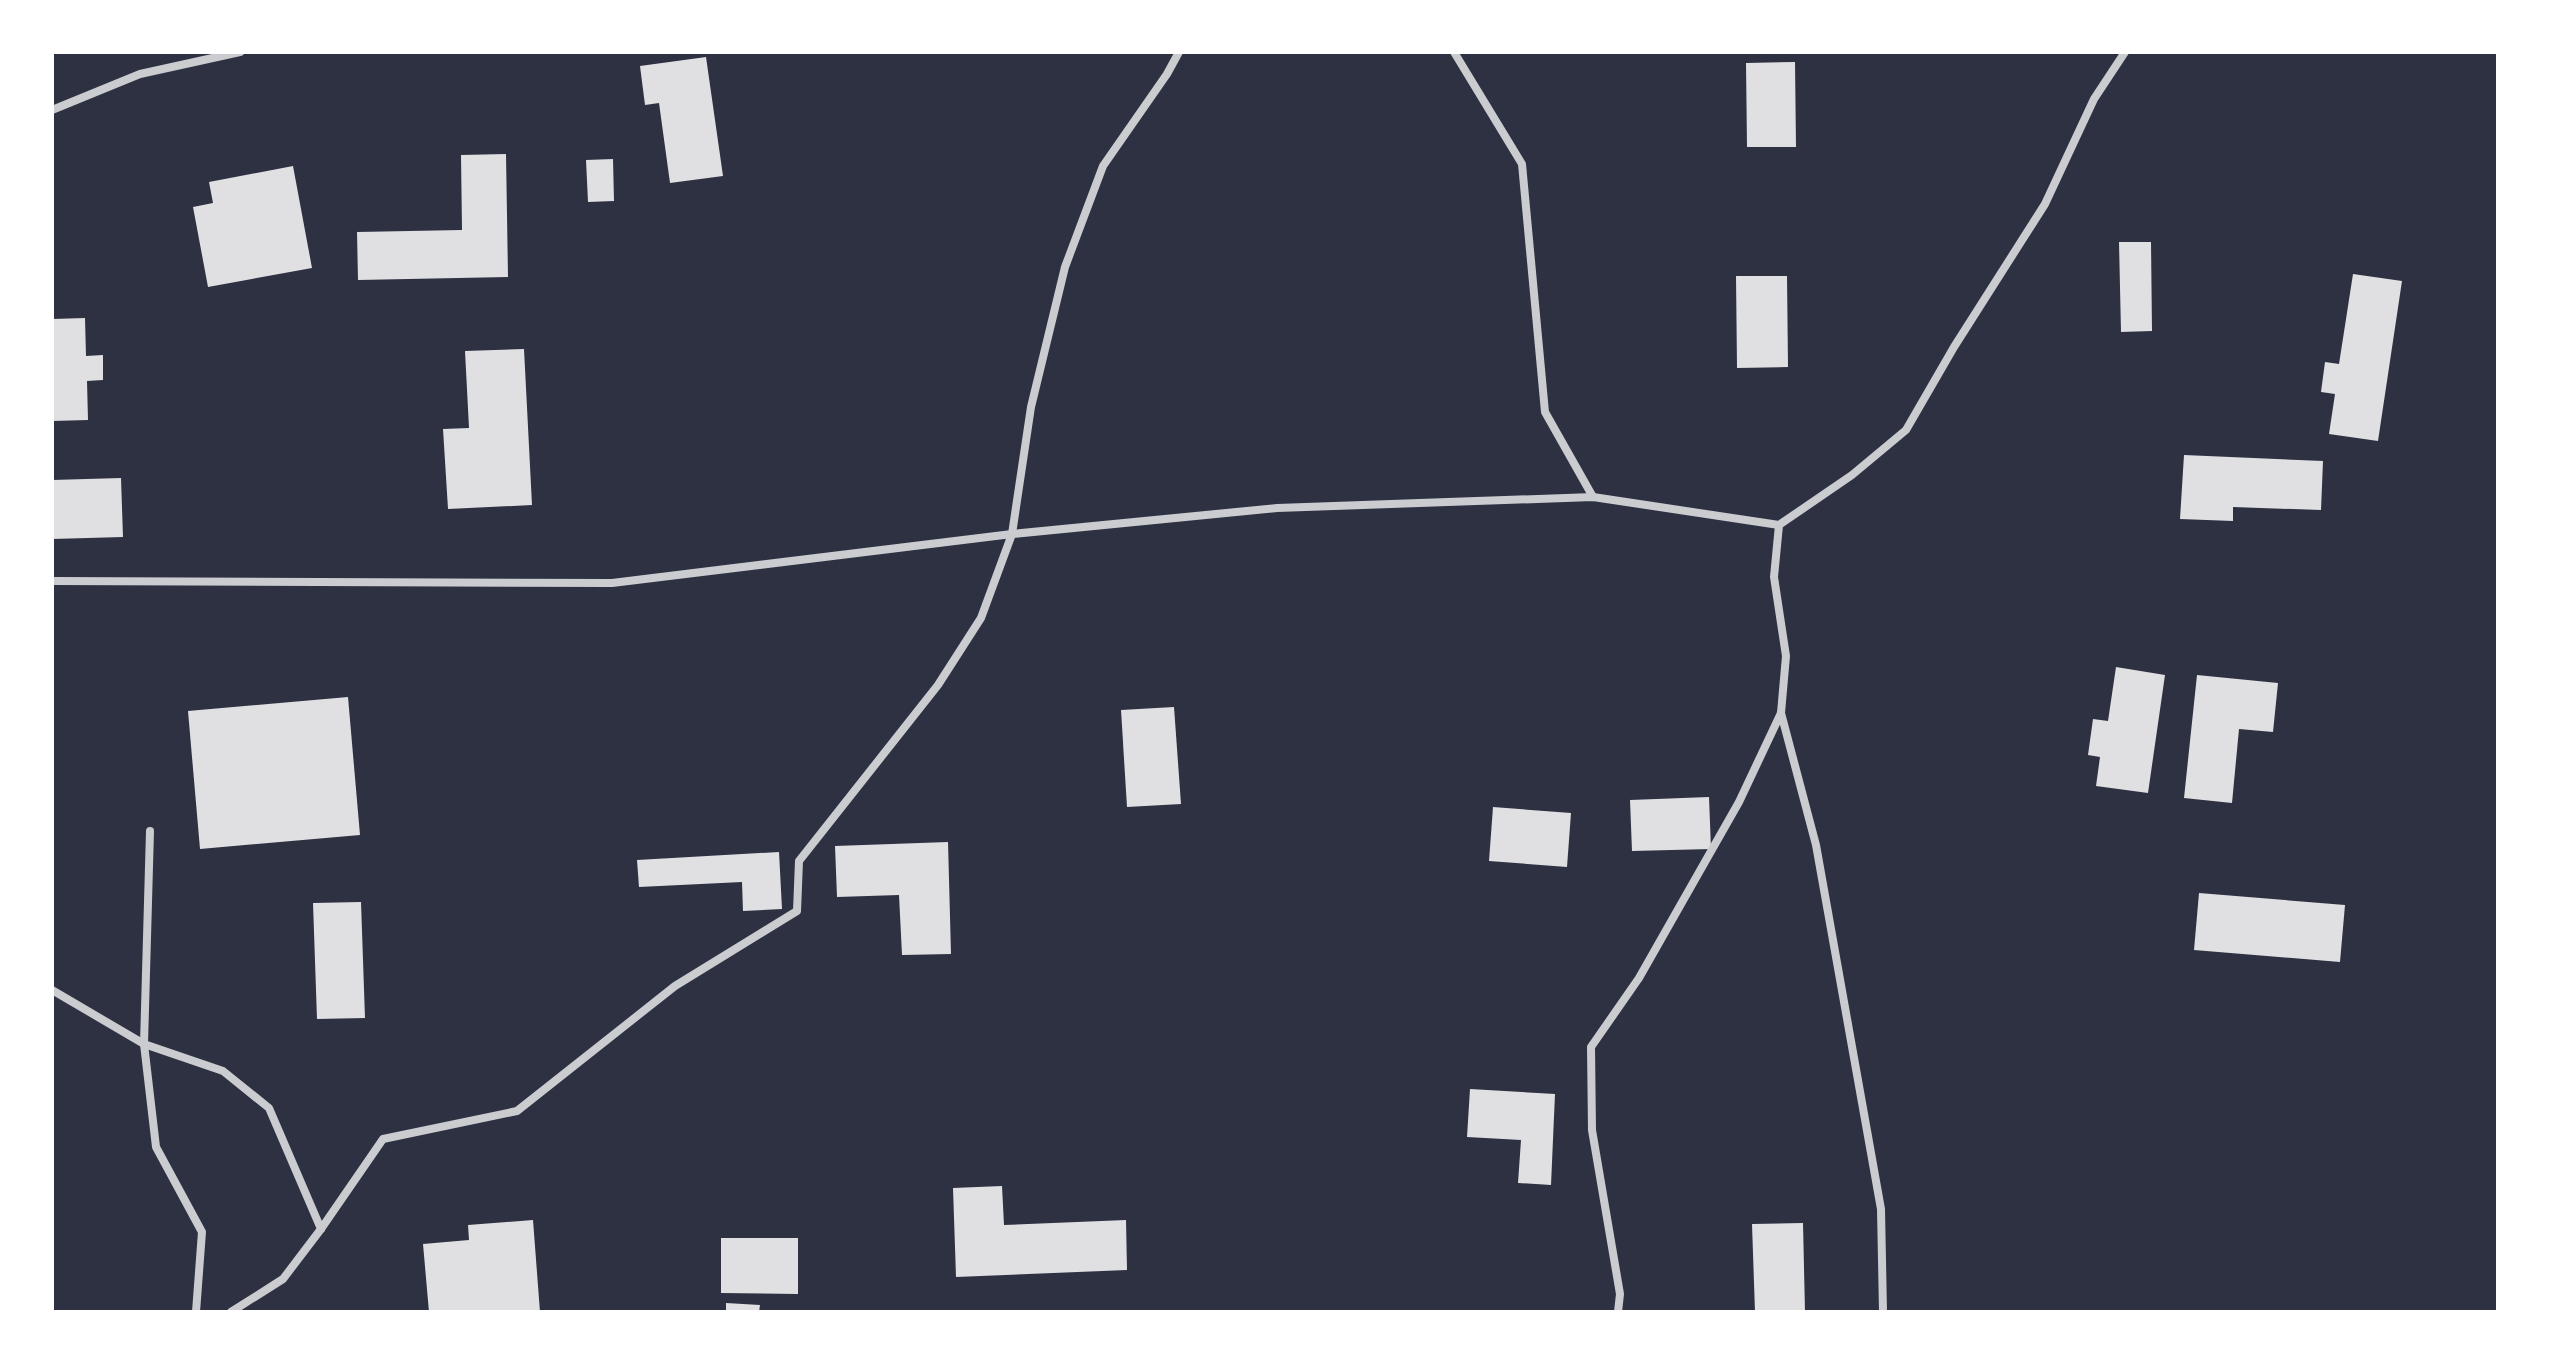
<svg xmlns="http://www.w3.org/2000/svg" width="2550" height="1364" font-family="Karla,sans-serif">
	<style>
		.building { fill: #e0e0e3 }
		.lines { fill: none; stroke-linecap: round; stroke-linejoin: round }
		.minor { stroke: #caccd0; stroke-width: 8 }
	</style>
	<rect width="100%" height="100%" fill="#2d3142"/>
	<g class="building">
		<path d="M 706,57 L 723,176 L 670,183 L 659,103 L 645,105 L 640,66 Z"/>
		<path d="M 1795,62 L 1796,147 L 1747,147 L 1746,63 Z"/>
		<path d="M 506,154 L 508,277 L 358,280 L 357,232 L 462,230 L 461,155 Z"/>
		<path d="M 613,159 L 614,201 L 588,202 L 586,160 Z"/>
		<path d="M 293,166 L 312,268 L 208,287 L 193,207 L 213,203 L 209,182 Z"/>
		<path d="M 2119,242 L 2151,242 L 2152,331 L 2121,332 Z"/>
		<path d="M 2353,274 L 2402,281 L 2378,441 L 2329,434 L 2335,394 L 2321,392 L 2325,362 L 2339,364 Z"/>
		<path d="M 1736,276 L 1787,276 L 1788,367 L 1737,368 Z"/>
		<path d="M 85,318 L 86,356 L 103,355 L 103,380 L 87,381 L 88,420 L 52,421 L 52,319 Z"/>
		<path d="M 524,349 L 532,505 L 448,509 L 443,429 L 469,428 L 465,351 Z"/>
		<path d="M 2184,455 L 2323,461 L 2321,510 L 2233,507 L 2233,521 L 2180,519 Z"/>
		<path d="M 121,478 L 123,537 L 52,539 L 52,480 Z"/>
		<path d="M 2116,667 L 2165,675 L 2148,793 L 2096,786 L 2100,757 L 2088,755 L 2093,719 L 2108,721 Z"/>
		<path d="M 2197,675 L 2278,683 L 2273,732 L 2239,729 L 2232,803 L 2184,798 Z"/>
		<path d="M 348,697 L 360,835 L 200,849 L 188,711 Z"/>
		<path d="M 1174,707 L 1181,804 L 1127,807 L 1121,710 Z"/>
		<path d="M 1709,797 L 1711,849 L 1632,851 L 1630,800 Z"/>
		<path d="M 1493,807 L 1571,813 L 1567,867 L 1489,861 Z"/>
		<path d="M 948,842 L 951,954 L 902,955 L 899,895 L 837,897 L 835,846 Z"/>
		<path d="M 779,852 L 782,909 L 743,911 L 742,882 L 639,887 L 637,860 Z"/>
		<path d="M 2199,893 L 2345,905 L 2340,962 L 2194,950 Z"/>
		<path d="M 361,902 L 365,1018 L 317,1019 L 313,903 Z"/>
		<path d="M 1470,1089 L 1555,1094 L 1551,1185 L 1518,1183 L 1521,1140 L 1467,1137 Z"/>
		<path d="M 1002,1186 L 1004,1225 L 1126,1220 L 1127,1270 L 956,1277 L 953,1188 Z"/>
		<path d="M 533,1220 L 540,1312 L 429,1312 L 423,1244 L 469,1240 L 468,1225 Z"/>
		<path d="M 1803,1223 L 1805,1312 L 1755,1312 L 1752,1224 Z"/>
		<path d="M 721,1238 L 798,1238 L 798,1294 L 721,1293 Z"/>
		<path d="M 726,1303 L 760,1305 L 759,1312 L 726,1312 Z"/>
	</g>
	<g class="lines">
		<g class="minor">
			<path d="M 1454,52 L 1522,164 L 1545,412 L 1593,497"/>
			<path d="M 52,110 L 140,74 L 240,52"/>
			<path d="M 52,581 L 612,583 L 1012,534 L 1277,508 L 1593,497 L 1779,525"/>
			<path d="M 1781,713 L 1816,845 L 1881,1209 L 1883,1312"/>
			<path d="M 150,831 L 144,1044 L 156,1147 L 202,1232 L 196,1312"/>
			<path d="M 52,990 L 144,1044 L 223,1071 L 269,1108 L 321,1229"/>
			<path d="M 231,1312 L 283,1279 L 321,1229 L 383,1139 L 517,1111 L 675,986 L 797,911 L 799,861 L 938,685 L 981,618 L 1012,534 L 1031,407 L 1065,267 L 1103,166 L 1167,74 L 1179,52"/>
			<path d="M 1618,1312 L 1620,1294 L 1592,1130 L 1591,1047 L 1639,978 L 1739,802 L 1781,713 L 1786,656 L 1774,577 L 1779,525 L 1852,475 L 1906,430 L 1954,347 L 2045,204 L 2094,99 L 2125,52"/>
		</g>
	</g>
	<rect width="2550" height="1364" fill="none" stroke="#ffffff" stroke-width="108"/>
</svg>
